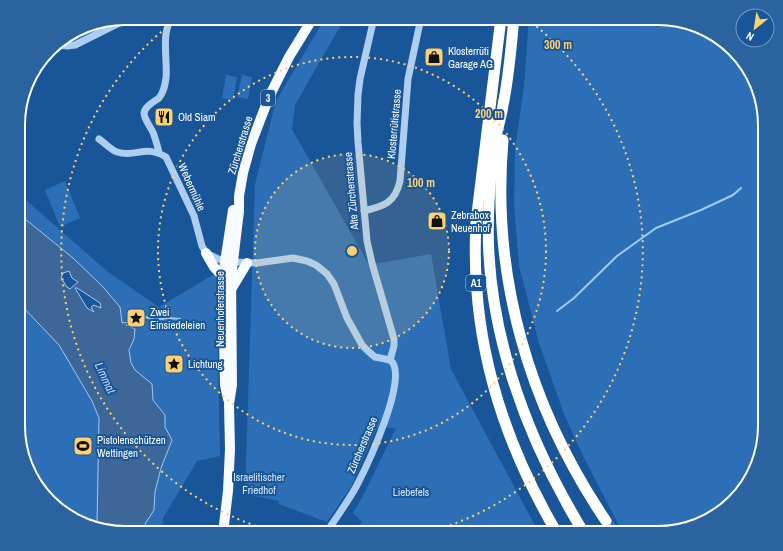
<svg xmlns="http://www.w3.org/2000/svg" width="783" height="551" font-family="'Archivo Narrow',sans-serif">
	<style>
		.green { fill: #2d6fb6 }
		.water { fill: #3d6798; stroke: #a1caf3; fill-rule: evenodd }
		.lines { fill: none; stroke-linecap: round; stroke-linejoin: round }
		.stream { stroke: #a1caf3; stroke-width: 2 }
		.highway-tunnel { stroke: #3c6ea8; stroke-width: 11; stroke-dasharray: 11 5.5; stroke-linecap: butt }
		.minor { stroke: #aecef1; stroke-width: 7 }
		.major { stroke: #f8fbff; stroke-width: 10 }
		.highway { stroke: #fff; stroke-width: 11 }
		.ring { fill: none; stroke: #ffd06e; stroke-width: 2; stroke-dasharray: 2 4 }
		.labels { text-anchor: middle; stroke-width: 4; stroke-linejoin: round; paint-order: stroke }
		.shield { fill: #195599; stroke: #bacce0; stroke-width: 1 }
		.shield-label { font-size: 10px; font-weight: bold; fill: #fff }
		.poi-label { font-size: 11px; fill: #fff; stroke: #195599; text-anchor: start }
		.street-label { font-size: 11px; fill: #fff; stroke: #195599 }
		.park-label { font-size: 11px; fill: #d5e8fc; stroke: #195599 }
		.water-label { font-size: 12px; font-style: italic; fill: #bad8f7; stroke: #195599 }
		.rim { fill: none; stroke: #fff; stroke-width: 2 }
		.centre { fill: #ffd06e; stroke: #195599; stroke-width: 2 }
		.ring-label { font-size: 12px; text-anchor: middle; font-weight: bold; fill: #ffd06e; stroke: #195599; stroke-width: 4; stroke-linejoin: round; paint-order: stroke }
	</style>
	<rect width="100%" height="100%" fill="#195599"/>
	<g class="green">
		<path d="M 125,18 L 145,18 L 68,43 L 59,42 L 82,29 L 84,29 L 91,24 Z"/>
		<path d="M 325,18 L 357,18 L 342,23 L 295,105 L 292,129 L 369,265 L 431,254 L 451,369 L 539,533 L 354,533 L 362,522 L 353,513 L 363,496 L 396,428 L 377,428 L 352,485 L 327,522 L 279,504 L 279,501 L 245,494 L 255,184 L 276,101 Z"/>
		<path d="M 529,18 L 665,18 L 723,40 L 754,78 L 765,118 L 765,433 L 743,491 L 705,522 L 658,533 L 623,533 L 583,456 L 564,414 L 539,343 L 519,266 L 514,206 L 515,149 L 524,86 Z"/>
		<path d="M 226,75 L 237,77 L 233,100 L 222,98 Z"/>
		<path d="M 242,75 L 252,77 L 248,99 L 237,97 Z"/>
		<path d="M 65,181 L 80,218 L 60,227 L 45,190 Z"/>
		<path d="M 19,194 L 108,272 L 159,307 L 216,273 L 220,456 L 197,461 L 163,518 L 162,533 L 147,533 L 145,524 L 154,510 L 155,492 L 161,468 L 172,440 L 165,427 L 165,415 L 153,400 L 152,384 C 134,370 123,363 134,339 L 122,323 L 103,287 L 73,258 L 19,214 Z"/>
		<path d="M 19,303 L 59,345 L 92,401 L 99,418 L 97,525 L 60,511 L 41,489 L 19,431 Z"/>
	</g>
	<path class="water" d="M 19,214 L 73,258 L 103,287 L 120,307 L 122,323 L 129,322 L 129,326 L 135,329 L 134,339 L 129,350 L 131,363 L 135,370 L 152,384 L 153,400 L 165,415 L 165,427 L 172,440 L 161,468 L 155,492 L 154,510 L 145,524 L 147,533 L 118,533 L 97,525 L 99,418 L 92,401 L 59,345 L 19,303 ZM 69,271 L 72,278 L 78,282 L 70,289 L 67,287 L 61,278 L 63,273 ZM 75,288 L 77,288 L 100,303 L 101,308 L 94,305 L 91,307 L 94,312 L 87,308 Z"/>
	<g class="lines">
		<g class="stream">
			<path d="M 557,311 L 574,298 L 617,256 L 656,228 L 701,210 L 733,195 L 741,188"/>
			<path d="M 190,324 L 200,327"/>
			<path d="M 127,325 L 135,318 L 141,316 L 146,317 L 155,320 L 168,318 L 180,319"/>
		</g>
		<path class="highway-tunnel" d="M 606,521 L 615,533"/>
		<g class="minor">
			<path d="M 374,18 L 360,79 L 358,95 L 357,123 L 358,142 L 367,241 L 372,263 L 394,339 L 394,346 L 390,360"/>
			<path d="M 56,44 L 67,46 L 75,45 L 129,18"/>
			<path d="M 99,139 C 105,143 111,150 117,152 C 137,158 144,144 166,157 L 194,216 L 202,246 L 206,253 L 218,259 L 236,262 L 257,263 L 293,258 L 307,261 L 316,265 L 327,274 L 334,284 L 347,318 L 362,345 L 369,352 L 375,357 L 390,360"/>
			<path d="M 159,153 C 158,147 156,141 154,135 C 152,128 144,120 144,113 C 145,106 154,102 159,98 C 164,92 165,85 166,78 C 168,61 160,30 173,18"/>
			<path d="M 364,211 C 384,206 395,203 400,181 L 408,79 L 421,18"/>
			<path d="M 326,533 C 336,518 347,503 356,487 C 366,468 411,374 390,360"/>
		</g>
		<g class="major">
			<path d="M 206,253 L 214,267 L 223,277"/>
			<path d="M 232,288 L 247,263"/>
			<path d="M 228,399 L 225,385 L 223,290 L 224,269 L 233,210"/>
			<path d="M 223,533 L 228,491 L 230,449 L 229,404 L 232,385 L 231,278 L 239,211 L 239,196 L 243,173 L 251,144 L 269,97 L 289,57 L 313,18"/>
		</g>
		<g class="highway">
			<path d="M 501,18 L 476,222 C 470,335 500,436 557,533"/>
			<path d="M 514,18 C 511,47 509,77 503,105 C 502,114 499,123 497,132 C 492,155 490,180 489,204 C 482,320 524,435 584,533"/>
			<path d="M 503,140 C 491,277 529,407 606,521"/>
		</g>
	</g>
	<circle cx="352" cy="251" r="97" fill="#ffd06e" fill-opacity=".12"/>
	<g class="ring">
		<circle cx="352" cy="251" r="97"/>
		<circle cx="352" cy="251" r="194"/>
		<path d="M279 533A291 291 0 0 1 177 19M527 19A291 291 0 0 1 425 533"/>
	</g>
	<defs>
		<g id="shop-square" transform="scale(1)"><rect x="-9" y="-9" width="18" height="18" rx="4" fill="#ffd06e" stroke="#195599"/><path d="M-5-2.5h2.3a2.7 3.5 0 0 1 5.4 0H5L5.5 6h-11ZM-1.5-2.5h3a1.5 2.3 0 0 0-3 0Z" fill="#111"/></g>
		<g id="restaurant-square" transform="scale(1)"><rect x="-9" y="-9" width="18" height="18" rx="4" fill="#ffd06e" stroke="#195599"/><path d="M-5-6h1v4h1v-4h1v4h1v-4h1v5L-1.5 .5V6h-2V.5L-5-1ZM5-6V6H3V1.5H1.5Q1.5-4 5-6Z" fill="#111"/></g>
		<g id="sight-square" transform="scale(1)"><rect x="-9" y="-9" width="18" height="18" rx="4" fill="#ffd06e" stroke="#195599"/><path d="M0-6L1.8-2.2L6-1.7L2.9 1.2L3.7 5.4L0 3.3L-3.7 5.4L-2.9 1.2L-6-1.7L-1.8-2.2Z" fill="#111"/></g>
		<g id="stadium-square" transform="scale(1)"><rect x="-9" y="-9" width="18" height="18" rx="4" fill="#ffd06e" stroke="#195599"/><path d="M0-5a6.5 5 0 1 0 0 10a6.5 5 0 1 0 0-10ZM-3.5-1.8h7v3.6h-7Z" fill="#111"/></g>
	</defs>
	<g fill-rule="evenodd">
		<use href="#shop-square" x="434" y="57"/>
		<use href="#restaurant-square" x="164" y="117"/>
		<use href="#shop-square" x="437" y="221"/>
		<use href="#sight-square" x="136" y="318"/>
		<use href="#sight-square" x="174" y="364"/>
		<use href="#stadium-square" x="83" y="446"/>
	</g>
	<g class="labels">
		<g class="shield">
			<rect x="261" y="90" width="14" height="16" rx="3"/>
			<rect x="466" y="275" width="20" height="16" rx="3"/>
		</g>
		<g class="shield-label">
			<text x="268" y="102">3</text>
			<text x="476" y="287">A1</text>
		</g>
		<g class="poi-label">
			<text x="448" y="55">Klosterrüti<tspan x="448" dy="13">Garage AG</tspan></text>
			<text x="178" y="121">Old Siam</text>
			<text x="451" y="219">Zebrabox<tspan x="451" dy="13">Neuenhof</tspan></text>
			<text x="150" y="316">Zwei<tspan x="150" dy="13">Einsiedeleien</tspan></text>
			<text x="188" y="368">Lichtung</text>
			<text x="97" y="444">Pistolenschützen<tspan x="97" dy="13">Wettingen</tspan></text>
		</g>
		<g class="street-label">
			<text transform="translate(394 124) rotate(-85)" y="4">Klosterrütistrasse</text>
			<text transform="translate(240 145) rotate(-73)" y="4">Zürcherstrasse</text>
			<text transform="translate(192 187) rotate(66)" y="4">Webermühle</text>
			<text transform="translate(351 191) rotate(-95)" y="4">Alte Zürcherstrasse</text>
			<text transform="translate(220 309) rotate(-90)" y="4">Neuenhoferstrasse</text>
			<text transform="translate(362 445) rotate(-67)" y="4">Zürcherstrasse</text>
		</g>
		<g class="park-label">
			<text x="259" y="481">Israelitischer<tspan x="259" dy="13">Friedhof</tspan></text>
			<text x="411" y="496">Liebefels</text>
		</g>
		<g class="water-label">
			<text transform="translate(105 378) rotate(65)" y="4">Limmat</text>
		</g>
	</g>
	<path d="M0 0H783V551H0ZM125 25H658A100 100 0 0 1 758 125V426A100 100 0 0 1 658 526H125A100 100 0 0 1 25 426V125A100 100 0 0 1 125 25Z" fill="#2b63a1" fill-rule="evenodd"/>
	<path class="rim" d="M125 25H658A100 100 0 0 1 758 125V426A100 100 0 0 1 658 526H125A100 100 0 0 1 25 426V125A100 100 0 0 1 125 25Z"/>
	<circle cx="352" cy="251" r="6" class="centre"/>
	<g class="ring-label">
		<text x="558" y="49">300 m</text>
		<text x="489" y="118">200 m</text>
		<text x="421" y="187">100 m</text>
	</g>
	<g transform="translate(755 28) rotate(210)"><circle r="19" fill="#195599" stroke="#7599c2"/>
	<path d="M0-3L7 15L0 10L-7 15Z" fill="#ffd06e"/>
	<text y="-6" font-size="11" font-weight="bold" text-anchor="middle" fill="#ffffff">N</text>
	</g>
</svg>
